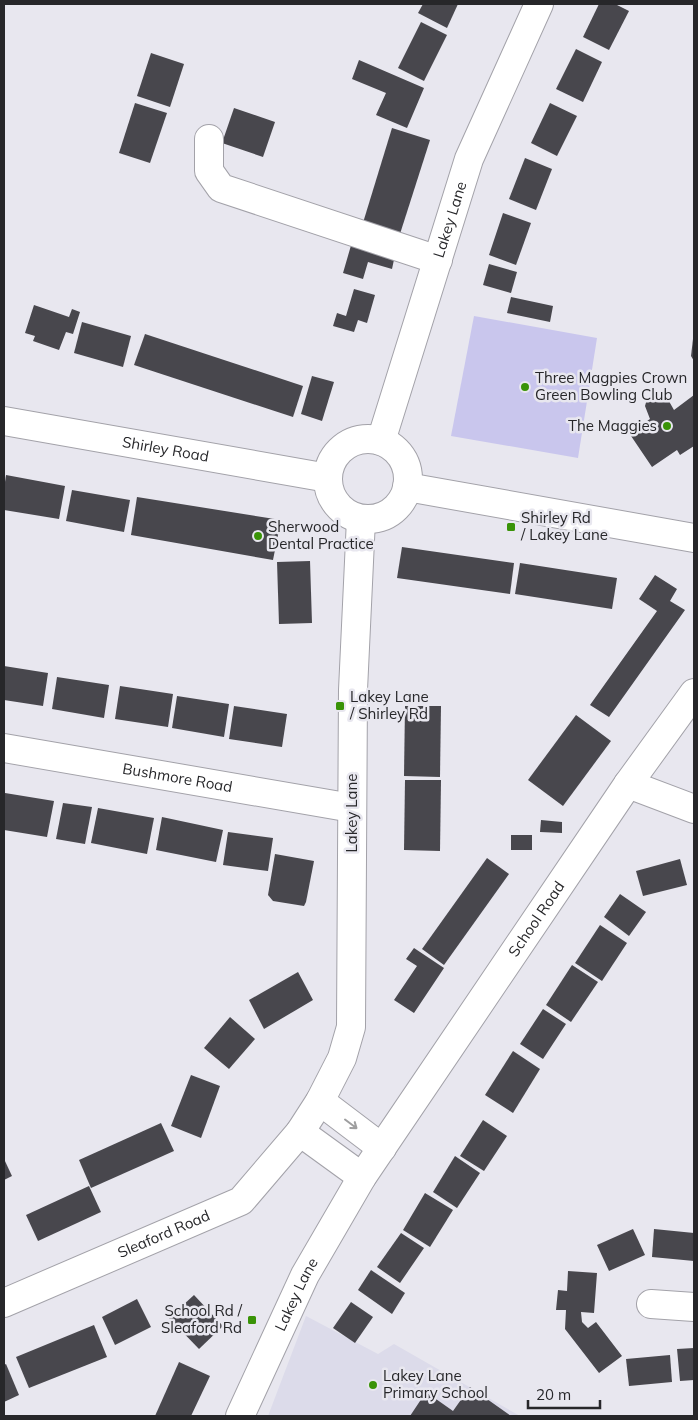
<svg xmlns="http://www.w3.org/2000/svg" width="698" height="1420" font-family="Mulish,sans-serif">
	<style>
		.built { fill: #dcdbea }
		.green { fill: #c9c6ed }
		.building { fill: #48474d }
		.lines { fill: none; stroke-linecap: round; stroke-linejoin: round }
		.minor-casing { stroke: #a3a2a9; stroke-width: 30 }
		.tertiary-casing { stroke: #a3a2a9; stroke-width: 30 }
		.minor { stroke: #fff; stroke-width: 28 }
		.tertiary { stroke: #fff; stroke-width: 28 }
		.oneway { stroke: #9e9e9f }
		.poi-dot { fill: #399307; stroke: #e8e7ef; stroke-width: 2 }
		.labels { text-anchor: middle; stroke-width: 5; stroke-linejoin: round; paint-order: stroke }
		.street-label { font-size: 15px; fill: #27272a; stroke: #e8e7ef }
		.poi-label { font-size: 15px; fill: #27272a; stroke: #e8e7ef; text-anchor: start }
	</style>
	<rect width="100%" height="100%" fill="#e8e7ef"/>
	<path class="built" d="M 306,1316 L 378,1354 L 394,1344 L 520,1416 L 268,1416 Z"/>
	<path class="green" d="M 474,316 L 597,338 L 578,458 L 451,436 Z"/>
	<g class="building">
		<path d="M 423,4 L 458,4 L 447,28 L 418,13 Z"/>
		<path d="M 599,4 L 615,4 L 629,11 L 609,50 L 583,37 Z"/>
		<path d="M 421,22 L 447,35 L 424,81 L 398,68 Z"/>
		<path d="M 576,49 L 602,62 L 583,102 L 556,89 Z"/>
		<path d="M 151,53 L 184,64 L 170,107 L 137,96 Z"/>
		<path d="M 359,60 L 424,88 L 407,128 L 376,115 L 386,93 L 352,79 Z"/>
		<path d="M 135,103 L 167,113 L 150,163 L 119,153 Z"/>
		<path d="M 550,103 L 577,116 L 557,156 L 531,143 Z"/>
		<path d="M 234,108 L 275,122 L 263,157 L 222,143 Z"/>
		<path d="M 392,128 L 430,140 L 399,237 L 362,226 Z"/>
		<path d="M 525,158 L 552,169 L 536,210 L 509,199 Z"/>
		<path d="M 503,213 L 531,223 L 516,265 L 489,255 Z"/>
		<path d="M 352,242 L 395,255 L 392,269 L 368,262 L 363,279 L 343,273 Z"/>
		<path d="M 489,264 L 517,272 L 511,293 L 483,285 Z"/>
		<path d="M 354,289 L 375,295 L 367,323 L 358,320 L 354,332 L 333,326 L 337,313 L 346,316 Z"/>
		<path d="M 511,297 L 553,306 L 550,322 L 507,313 Z"/>
		<path d="M 34,305 L 69,317 L 72,309 L 80,312 L 73,334 L 66,332 L 59,350 L 33,341 L 35,336 L 25,333 Z"/>
		<path d="M 82,322 L 131,336 L 123,367 L 74,353 Z"/>
		<path d="M 145,334 L 303,386 L 293,417 L 134,365 Z"/>
		<path d="M 693,339 L 694,339 L 694,361 L 691,356 Z"/>
		<path d="M 312,376 L 334,382 L 322,421 L 301,414 Z"/>
		<path d="M 654,393 L 666,396 L 674,410 L 694,395 L 694,446 L 680,455 L 677,450 L 652,467 L 629,433 L 650,419 L 645,406 L 647,399 Z"/>
		<path d="M 6,475 L 65,486 L 59,519 L 4,510 L 4,489 Z"/>
		<path d="M 72,490 L 130,500 L 124,532 L 66,521 Z"/>
		<path d="M 137,497 L 281,520 L 273,560 L 131,535 Z"/>
		<path d="M 402,547 L 514,563 L 510,594 L 397,578 Z"/>
		<path d="M 310,561 L 312,623 L 279,624 L 277,562 Z"/>
		<path d="M 520,563 L 617,578 L 612,609 L 515,594 Z"/>
		<path d="M 655,575 L 677,589 L 670,601 L 685,610 L 609,717 L 590,705 L 657,611 L 639,599 Z"/>
		<path d="M 4,666 L 48,673 L 43,706 L 4,700 Z"/>
		<path d="M 57,677 L 109,685 L 104,718 L 52,709 Z"/>
		<path d="M 120,686 L 173,694 L 168,727 L 115,719 Z"/>
		<path d="M 177,696 L 229,704 L 224,737 L 172,728 Z"/>
		<path d="M 234,706 L 287,714 L 282,747 L 229,739 Z"/>
		<path d="M 405,706 L 441,706 L 440,777 L 404,776 Z"/>
		<path d="M 576,715 L 611,741 L 563,806 L 528,780 Z"/>
		<path d="M 405,780 L 441,780 L 440,851 L 404,850 Z"/>
		<path d="M 5,793 L 54,801 L 47,837 L 4,830 Z"/>
		<path d="M 63,803 L 92,807 L 85,844 L 56,839 Z"/>
		<path d="M 98,808 L 154,818 L 147,854 L 91,843 Z"/>
		<path d="M 162,817 L 223,830 L 216,862 L 156,850 Z"/>
		<path d="M 541,820 L 562,822 L 562,833 L 540,832 Z"/>
		<path d="M 228,832 L 273,838 L 268,871 L 223,865 Z"/>
		<rect x="511" y="835" width="21" height="15"/>
		<path d="M 275,854 L 314,861 L 306,902 L 304,906 L 273,901 L 268,895 Z"/>
		<path d="M 487,858 L 509,874 L 444,965 L 422,949 Z"/>
		<path d="M 680,859 L 687,885 L 643,896 L 636,871 Z"/>
		<path d="M 620,894 L 646,912 L 629,936 L 604,917 Z"/>
		<path d="M 600,925 L 627,943 L 602,981 L 575,963 Z"/>
		<path d="M 414,948 L 444,968 L 414,1013 L 394,1000 L 417,966 L 406,959 Z"/>
		<path d="M 572,965 L 598,982 L 571,1022 L 546,1005 Z"/>
		<path d="M 298,972 L 313,1000 L 264,1029 L 249,1000 Z"/>
		<path d="M 543,1009 L 566,1024 L 543,1059 L 520,1044 Z"/>
		<path d="M 230,1017 L 255,1039 L 229,1069 L 204,1048 Z"/>
		<path d="M 513,1051 L 540,1069 L 513,1113 L 485,1095 Z"/>
		<path d="M 191,1075 L 220,1086 L 201,1138 L 171,1126 Z"/>
		<path d="M 483,1120 L 507,1136 L 484,1171 L 460,1156 Z"/>
		<path d="M 161,1123 L 174,1151 L 91,1188 L 79,1160 Z"/>
		<path d="M 455,1156 L 480,1173 L 457,1208 L 433,1192 Z"/>
		<path d="M 4,1159 L 12,1176 L 4,1180 Z"/>
		<path d="M 89,1186 L 101,1212 L 38,1241 L 26,1215 Z"/>
		<path d="M 425,1193 L 453,1210 L 430,1247 L 403,1230 Z"/>
		<path d="M 633,1229 L 645,1255 L 609,1271 L 597,1245 Z"/>
		<path d="M 654,1229 L 694,1233 L 694,1261 L 652,1257 Z"/>
		<path d="M 401,1233 L 424,1248 L 400,1283 L 377,1267 Z"/>
		<path d="M 371,1270 L 405,1293 L 392,1314 L 358,1290 Z"/>
		<path d="M 568,1271 L 597,1273 L 594,1313 L 581,1312 L 582,1322 L 588,1328 L 596,1322 L 622,1356 L 599,1373 L 565,1329 L 566,1310 L 556,1310 L 558,1290 L 567,1291 Z"/>
		<path d="M 194,1295 L 223,1326 L 199,1349 L 169,1318 Z"/>
		<path d="M 137,1299 L 151,1327 L 115,1345 L 102,1317 Z"/>
		<path d="M 351,1302 L 373,1317 L 355,1343 L 333,1328 Z"/>
		<path d="M 94,1325 L 107,1357 L 29,1388 L 16,1357 Z"/>
		<path d="M 694,1348 L 694,1380 L 680,1381 L 677,1349 Z"/>
		<path d="M 670,1355 L 672,1382 L 629,1386 L 626,1359 Z"/>
		<path d="M 179,1362 L 210,1376 L 191,1416 L 155,1416 Z"/>
		<path d="M 6,1364 L 19,1395 L 4,1402 L 4,1365 Z"/>
		<path d="M 470,1387 L 511,1416 L 410,1416 L 426,1392 L 453,1411 Z"/>
	</g>
	<g class="lines">
		<g class="minor-casing">
			<g id="minor">
				<path d="M 209,139 L 209,171 L 221,188 L 438,260"/>
				<path id="s1" d="M 4,748 L 352,808"/>
				<path d="M 628,784 L 694,809"/>
				<path id="s2" d="M 4,1303 L 241,1201 L 300,1132"/>
				<path d="M 651,1304 L 694,1307"/>
			</g>
		</g>
		<g class="tertiary-casing">
			<g id="tertiary">
				<path id="s3" d="M 4,421 L 328,478"/>
				<circle cx="368" cy="479" r="40"/>
				<path id="s4" d="M 381,441 L 469,159 L 539,4"/>
				<path d="M 407,487 L 694,538"/>
				<path d="M 361,519 L 353,690 L 351,1027 L 342,1058 L 320,1101 L 300,1132 L 362,1177"/>
				<path d="M 320,1101 L 382,1148"/>
				<path id="s5" d="M 240,1416 L 305,1275 L 362,1177 L 628,784 L 694,693"/>
			</g>
		</g>
		<use href="#minor" class="minor"/>
		<use href="#tertiary" class="tertiary"/>
	</g>
	<defs><path id="oneway-shaft" d="M-6 0H5M1.5-3L5.5 0L1.5 3" fill="none" stroke-width="1.6" stroke-linecap="round" stroke-linejoin="round" transform="scale(1.25)"/></defs>
	<use class="oneway" href="#oneway-shaft" transform="translate(351 1124) rotate(37)"/>
	<g class="poi-dot">
		<circle cx="525" cy="387" r="5"/>
		<circle cx="667" cy="426" r="5"/>
		<rect x="506" y="522" width="10" height="10" rx="2.5"/>
		<circle cx="258" cy="536" r="5"/>
		<rect x="335" y="701" width="10" height="10" rx="2.5"/>
		<rect x="247" y="1315" width="10" height="10" rx="2.5"/>
		<circle cx="373" cy="1385" r="5"/>
	</g>
	<g class="labels">
		<g class="street-label">
			<text dy="5" stroke="none"><textPath href="#s4" startOffset="232">Lakey Lane</textPath></text>
			<text dy="5" stroke="none"><textPath href="#s3" startOffset="164">Shirley Road</textPath></text>
			<text dy="5" stroke="none"><textPath href="#s1" startOffset="176">Bushmore Road</textPath></text>
			<text transform="translate(352 813) rotate(-90)" y="5">Lakey Lane</text>
			<text dy="5" stroke="none"><textPath href="#s5" startOffset="580">School Road</textPath></text>
			<text dy="5" stroke="none"><textPath href="#s2" startOffset="174">Sleaford Road</textPath></text>
			<text dy="5" stroke="none"><textPath href="#s5" startOffset="134">Lakey Lane</textPath></text>
		</g>
		<g class="poi-label">
			<text x="535" y="383">Three Magpies Crown<tspan x="535" dy="17">Green Bowling Club</tspan></text>
			<text x="657" y="431" text-anchor="end">The Maggies</text>
			<text x="521" y="523">Shirley Rd<tspan x="521" dy="17">/ Lakey Lane</tspan></text>
			<text x="268" y="532">Sherwood<tspan x="268" dy="17">Dental Practice</tspan></text>
			<text x="350" y="702">Lakey Lane<tspan x="350" dy="17">/ Shirley Rd</tspan></text>
			<text x="242" y="1316" text-anchor="end">School Rd /<tspan x="242" dy="17">Sleaford Rd</tspan></text>
			<text x="383" y="1381">Lakey Lane<tspan x="383" dy="17">Primary School</tspan></text>
		</g>
	</g>
	<rect width="698" height="1420" fill="none" stroke="#27272a" stroke-width="10"/>
	<path d="M528 1400v8h72v-8" fill="none" stroke="#27272a" stroke-width="2.5"/>
	<text x="536" y="1400" font-size="15" fill="#27272a" stroke="#e8e7ef" stroke-width="4" paint-order="stroke">20 m</text>
</svg>
